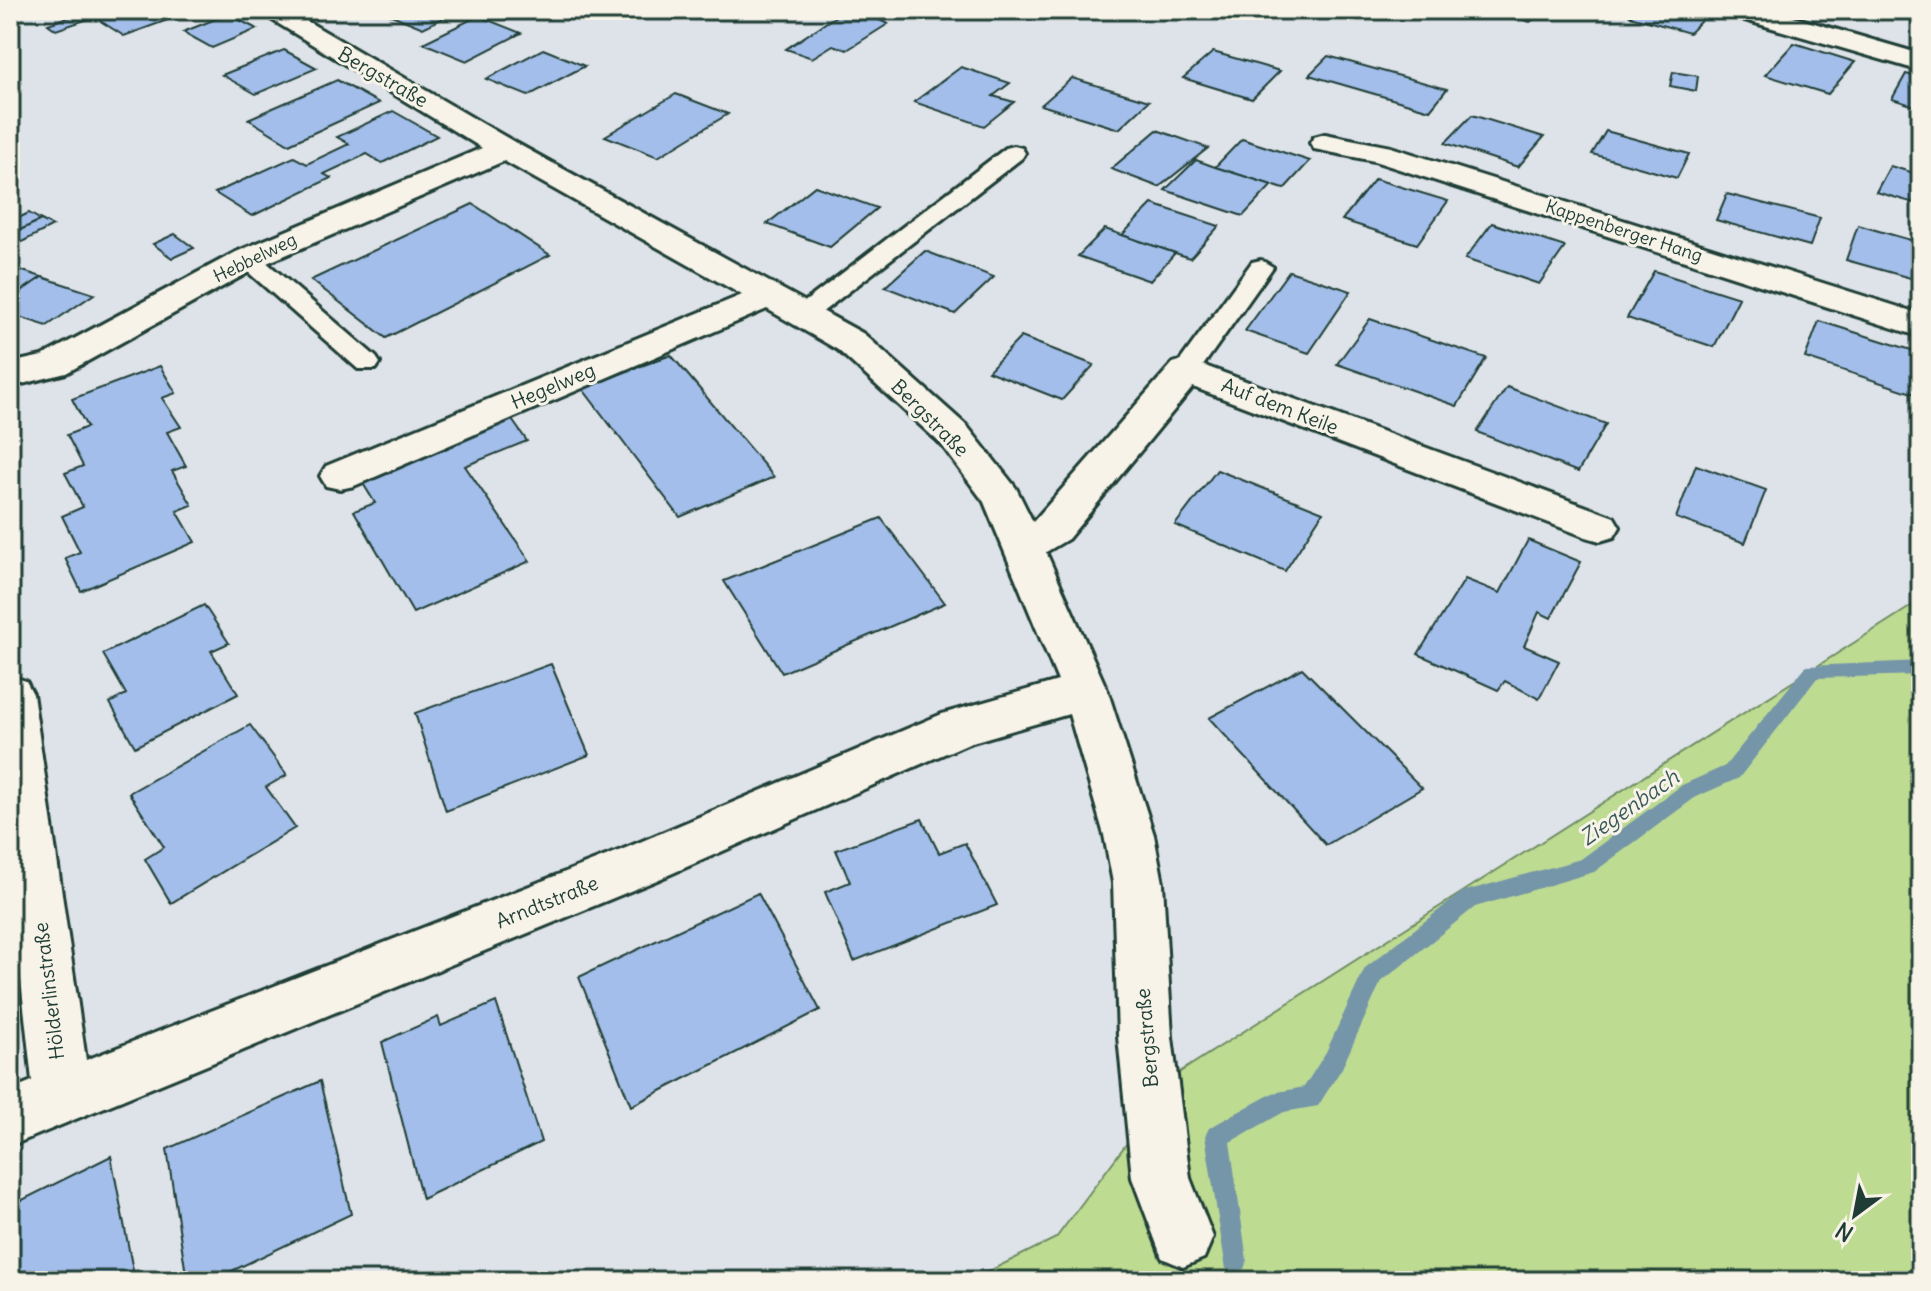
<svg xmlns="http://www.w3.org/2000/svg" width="1931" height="1291" font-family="Delius,sans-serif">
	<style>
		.green { fill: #bedb92; stroke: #6e8c63; stroke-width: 2 }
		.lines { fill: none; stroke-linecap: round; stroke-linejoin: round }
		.stream { fill: #7496a8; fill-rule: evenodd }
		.building { fill: #a3beea; stroke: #1f3d34; stroke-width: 2 }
		.lane-casing { stroke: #1f3d34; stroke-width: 6 }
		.street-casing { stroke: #1f3d34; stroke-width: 6 }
		.lane { fill: #f7f3e8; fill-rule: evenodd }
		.street { fill: #f7f3e8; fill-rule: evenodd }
		.labels { text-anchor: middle; stroke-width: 6; stroke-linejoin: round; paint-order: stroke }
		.far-street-label { font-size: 18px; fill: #1f3d34; stroke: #f7f3e8 }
		.street-label { font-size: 20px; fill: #1f3d34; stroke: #f7f3e8 }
		.water-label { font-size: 22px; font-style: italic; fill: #3b5b5b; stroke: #f7f3e8 }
	</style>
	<rect width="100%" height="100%" fill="#dee3e9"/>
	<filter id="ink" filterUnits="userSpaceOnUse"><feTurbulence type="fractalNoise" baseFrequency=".0125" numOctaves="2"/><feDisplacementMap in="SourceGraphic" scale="16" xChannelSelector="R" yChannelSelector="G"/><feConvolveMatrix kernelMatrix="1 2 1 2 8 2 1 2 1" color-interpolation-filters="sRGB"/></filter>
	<g filter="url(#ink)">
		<path class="green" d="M 1921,600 L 1921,1281 L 969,1281 L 1056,1238 L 1180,1072 Z"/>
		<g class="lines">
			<path class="stream" d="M 1921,661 L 1921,675 L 1817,678 L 1739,778 L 1696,797 L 1594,872 L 1475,907 L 1381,982 L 1342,1068 L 1318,1106 L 1284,1112 L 1230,1142 L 1247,1260 L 1244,1269 L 1235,1272 L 1226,1269 L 1205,1136 L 1209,1128 L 1273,1093 L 1304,1087 L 1326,1052 L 1365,968 L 1462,892 L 1581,859 L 1682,785 L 1725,766 L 1806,666 Z"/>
		</g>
		<g class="building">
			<path d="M 89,10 L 195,10 L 124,36 L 94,17 L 56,30 L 48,24 Z"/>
			<path d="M 379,10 L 459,10 L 423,28 Z"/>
			<path d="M 845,10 L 858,10 L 888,24 L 847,50 L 833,45 L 812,58 L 786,49 Z"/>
			<path d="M 1491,10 L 1547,10 L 1530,22 Z"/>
			<path d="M 1636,10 L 1687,10 L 1706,16 L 1689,33 L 1630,16 Z"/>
			<path d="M 1907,10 L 1921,10 L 1921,21 L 1903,17 Z"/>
			<path d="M 228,14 L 257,29 L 212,48 L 183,32 Z"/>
			<path d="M 478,16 L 521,33 L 467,61 L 423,43 Z"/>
			<path d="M 1794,43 L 1855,62 L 1828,94 L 1765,75 Z"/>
			<path d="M 543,49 L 585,66 L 528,96 L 486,79 Z"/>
			<path d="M 284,50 L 317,68 L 256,94 L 222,75 Z"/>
			<path d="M 1213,52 L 1280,71 L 1252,99 L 1183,78 Z"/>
			<path d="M 1328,56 L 1447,89 L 1430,110 L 1309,75 Z"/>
			<path d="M 961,67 L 1010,83 L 993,96 L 1014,102 L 984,126 L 914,102 Z"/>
			<path d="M 1673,72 L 1698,76 L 1696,91 L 1670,86 Z"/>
			<path d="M 1906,74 L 1921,78 L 1921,108 L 1892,99 Z"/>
			<path d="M 1072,78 L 1149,101 L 1119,129 L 1041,105 Z"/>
			<path d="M 337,80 L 379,103 L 289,144 L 248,119 Z"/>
			<path d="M 676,94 L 728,114 L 658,157 L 605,136 Z"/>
			<path d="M 393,111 L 437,136 L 382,163 L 367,154 L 324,174 L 331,178 L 252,216 L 215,193 L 294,157 L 307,164 L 349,144 L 337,137 Z"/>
			<path d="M 1472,115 L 1544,137 L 1518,167 L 1445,143 Z"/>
			<path d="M 1157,130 L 1208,148 L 1159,187 L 1111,169 Z"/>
			<path d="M 1606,131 L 1689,154 L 1677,178 L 1592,154 Z"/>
			<path d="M 1242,139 L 1310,161 L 1284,189 L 1215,167 Z"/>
			<path d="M 1196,160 L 1215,167 L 1272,185 L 1243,216 L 1165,190 Z"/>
			<path d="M 1890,166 L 1921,175 L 1921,205 L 1876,192 Z"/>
			<path d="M 1375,179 L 1448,201 L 1417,244 L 1342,220 Z"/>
			<path d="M 815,186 L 877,208 L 830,247 L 767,224 Z"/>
			<path d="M 1727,194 L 1820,218 L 1810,246 L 1716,220 Z"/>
			<path d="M 473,204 L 550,255 L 386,338 L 311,280 Z"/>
			<path d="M 1152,204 L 1219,226 L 1190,258 L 1122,235 Z"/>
			<path d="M 29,213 L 41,220 L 10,235 L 10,222 Z"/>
			<path d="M 41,220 L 53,226 L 10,248 L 10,235 Z"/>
			<path d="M 1492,223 L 1565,247 L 1539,284 L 1465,259 Z"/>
			<path d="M 1858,225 L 1921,243 L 1921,281 L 1846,260 Z"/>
			<path d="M 1105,229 L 1122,235 L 1175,253 L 1150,281 L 1078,256 Z"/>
			<path d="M 175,234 L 194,248 L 172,258 L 153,244 Z"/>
			<path d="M 925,251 L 994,277 L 955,314 L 885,287 Z"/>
			<path d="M 10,267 L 42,277 L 10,299 Z"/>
			<path d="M 1289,271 L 1351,291 L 1309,353 L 1245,331 Z"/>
			<path d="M 1654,271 L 1739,298 L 1714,347 L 1627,318 Z"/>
			<path d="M 42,277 L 94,294 L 47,326 L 10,314 L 10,299 Z"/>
			<path d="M 1370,319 L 1486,358 L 1457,406 L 1337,364 Z"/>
			<path d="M 1819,321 L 1921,353 L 1918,395 L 1805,358 Z"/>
			<path d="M 1021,337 L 1094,365 L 1062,400 L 988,371 Z"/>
			<path d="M 671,355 L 774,477 L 680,517 L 582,388 Z"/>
			<path d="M 160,366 L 176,393 L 162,398 L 181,427 L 167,432 L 186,466 L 172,471 L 192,505 L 177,511 L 195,542 L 81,591 L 65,558 L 80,552 L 62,516 L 83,507 L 65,473 L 83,466 L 67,435 L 87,427 L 72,399 Z"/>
			<path d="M 1507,387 L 1606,424 L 1578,472 L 1477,432 Z"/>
			<path d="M 510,417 L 527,441 L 465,466 L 530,561 L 413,613 L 354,511 L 375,503 L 359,477 Z"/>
			<path d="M 1696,465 L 1766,490 L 1745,543 L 1676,518 Z"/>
			<path d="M 1217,470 L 1323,512 L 1285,571 L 1175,525 Z"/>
			<path d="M 881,518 L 945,603 L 782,673 L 724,581 Z"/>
			<path d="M 1528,540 L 1581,562 L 1551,618 L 1539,612 L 1524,646 L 1559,661 L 1539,699 L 1505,681 L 1498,690 L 1418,654 L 1465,579 L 1500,593 Z"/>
			<path d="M 204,605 L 229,643 L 211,651 L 238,694 L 135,747 L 110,703 L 126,694 L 103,654 Z"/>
			<path d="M 551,664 L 589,755 L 446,811 L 415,713 Z"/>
			<path d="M 1302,668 L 1422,788 L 1326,845 L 1209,718 Z"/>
			<path d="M 250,725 L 287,775 L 266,787 L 295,828 L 171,903 L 145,859 L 164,847 L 129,793 Z"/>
			<path d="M 922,819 L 939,853 L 965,843 L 997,905 L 854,961 L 825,892 L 850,882 L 836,850 Z"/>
			<path d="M 758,893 L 820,1010 L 631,1106 L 579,977 Z"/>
			<path d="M 496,1002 L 541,1142 L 422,1199 L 382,1042 L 438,1017 L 441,1026 Z"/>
			<path d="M 320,1081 L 351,1214 L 211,1281 L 187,1281 L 167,1149 Z"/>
			<path d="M 111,1156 L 135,1281 L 10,1281 L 10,1206 Z"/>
		</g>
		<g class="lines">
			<g class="lane-casing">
				<g id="lane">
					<path d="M 1014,146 L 1022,148 L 1025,153 L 1022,158 L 812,320 L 794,320 L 790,315 L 794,310 L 1006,148 Z"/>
					<path d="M 248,252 L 257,254 L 376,357 L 380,363 L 376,369 L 358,369 L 239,264 L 236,259 Z"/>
					<path d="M 1261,260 L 1273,267 L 1195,377 L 1177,377 L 1173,371 L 1177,365 L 1252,262 Z"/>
				</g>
			</g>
			<g class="street-casing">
				<g id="street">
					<path d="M 256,10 L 288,10 L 516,143 L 864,334 L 967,426 L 1016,488 L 1033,522 L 1173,363 L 1186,359 L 1614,517 L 1620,527 L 1614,537 L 1600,541 L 1586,537 L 1193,387 L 1068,539 L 1046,552 L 1108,692 L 1154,835 L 1163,883 L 1172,1037 L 1190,1178 L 1213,1237 L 1204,1258 L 1183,1267 L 1162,1258 L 1132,1178 L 1118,1037 L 1113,883 L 1104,835 L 1069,714 L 969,743 L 657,880 L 10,1146 L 10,1090 L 32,1081 L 10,879 L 10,676 L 26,681 L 33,694 L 86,1060 L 621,850 L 942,714 L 1058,681 L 984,502 L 941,444 L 838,350 L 767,309 L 354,486 L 340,489 L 326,486 L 320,476 L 326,466 L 742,295 L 504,161 L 260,266 L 66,373 L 10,387 L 10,363 L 42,356 L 236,252 L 482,148 Z"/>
					<path d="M 1727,10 L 1769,10 L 1921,54 L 1921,71 L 1731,16 Z"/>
					<path d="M 1325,134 L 1391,147 L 1921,314 L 1921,337 L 1374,161 L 1314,149 L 1310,143 L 1314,137 Z"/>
				</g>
			</g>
			<use href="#lane" class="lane"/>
			<use href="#street" class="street"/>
		</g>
	</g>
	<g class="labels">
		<g class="far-street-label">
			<text transform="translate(1624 231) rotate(18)" y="6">Kappenberger Hang</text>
			<text transform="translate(255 258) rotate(-26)" y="6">Hebbelweg</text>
		</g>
		<g class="street-label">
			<text transform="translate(383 77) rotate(30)" y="7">Bergstraße</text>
			<text transform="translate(553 386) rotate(-23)" y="7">Hegelweg</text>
			<text transform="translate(1280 406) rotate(21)" y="7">Auf dem Keile</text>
			<text transform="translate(930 418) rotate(45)" y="7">Bergstraße</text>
			<text transform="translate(547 902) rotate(-22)" y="7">Arndtstraße</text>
			<text transform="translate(49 991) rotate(-97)" y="7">Hölderlinstraße</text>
			<text transform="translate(1147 1038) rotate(-95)" y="7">Bergstraße</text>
		</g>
		<g class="water-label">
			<text transform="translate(1629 807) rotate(-35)" y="8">Ziegenbach</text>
		</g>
	</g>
	<rect width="1931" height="1291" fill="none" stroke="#f7f3e8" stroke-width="40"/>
	<rect x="20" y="20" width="1891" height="1251" fill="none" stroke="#1f3d34" stroke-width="3" filter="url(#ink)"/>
	<g transform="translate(1855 1215) rotate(212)" stroke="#f7f3e8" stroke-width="6" paint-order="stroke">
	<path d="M0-6L14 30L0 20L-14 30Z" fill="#1f3d34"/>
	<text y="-12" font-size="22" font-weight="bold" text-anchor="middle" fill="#1f3d34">N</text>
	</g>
</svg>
